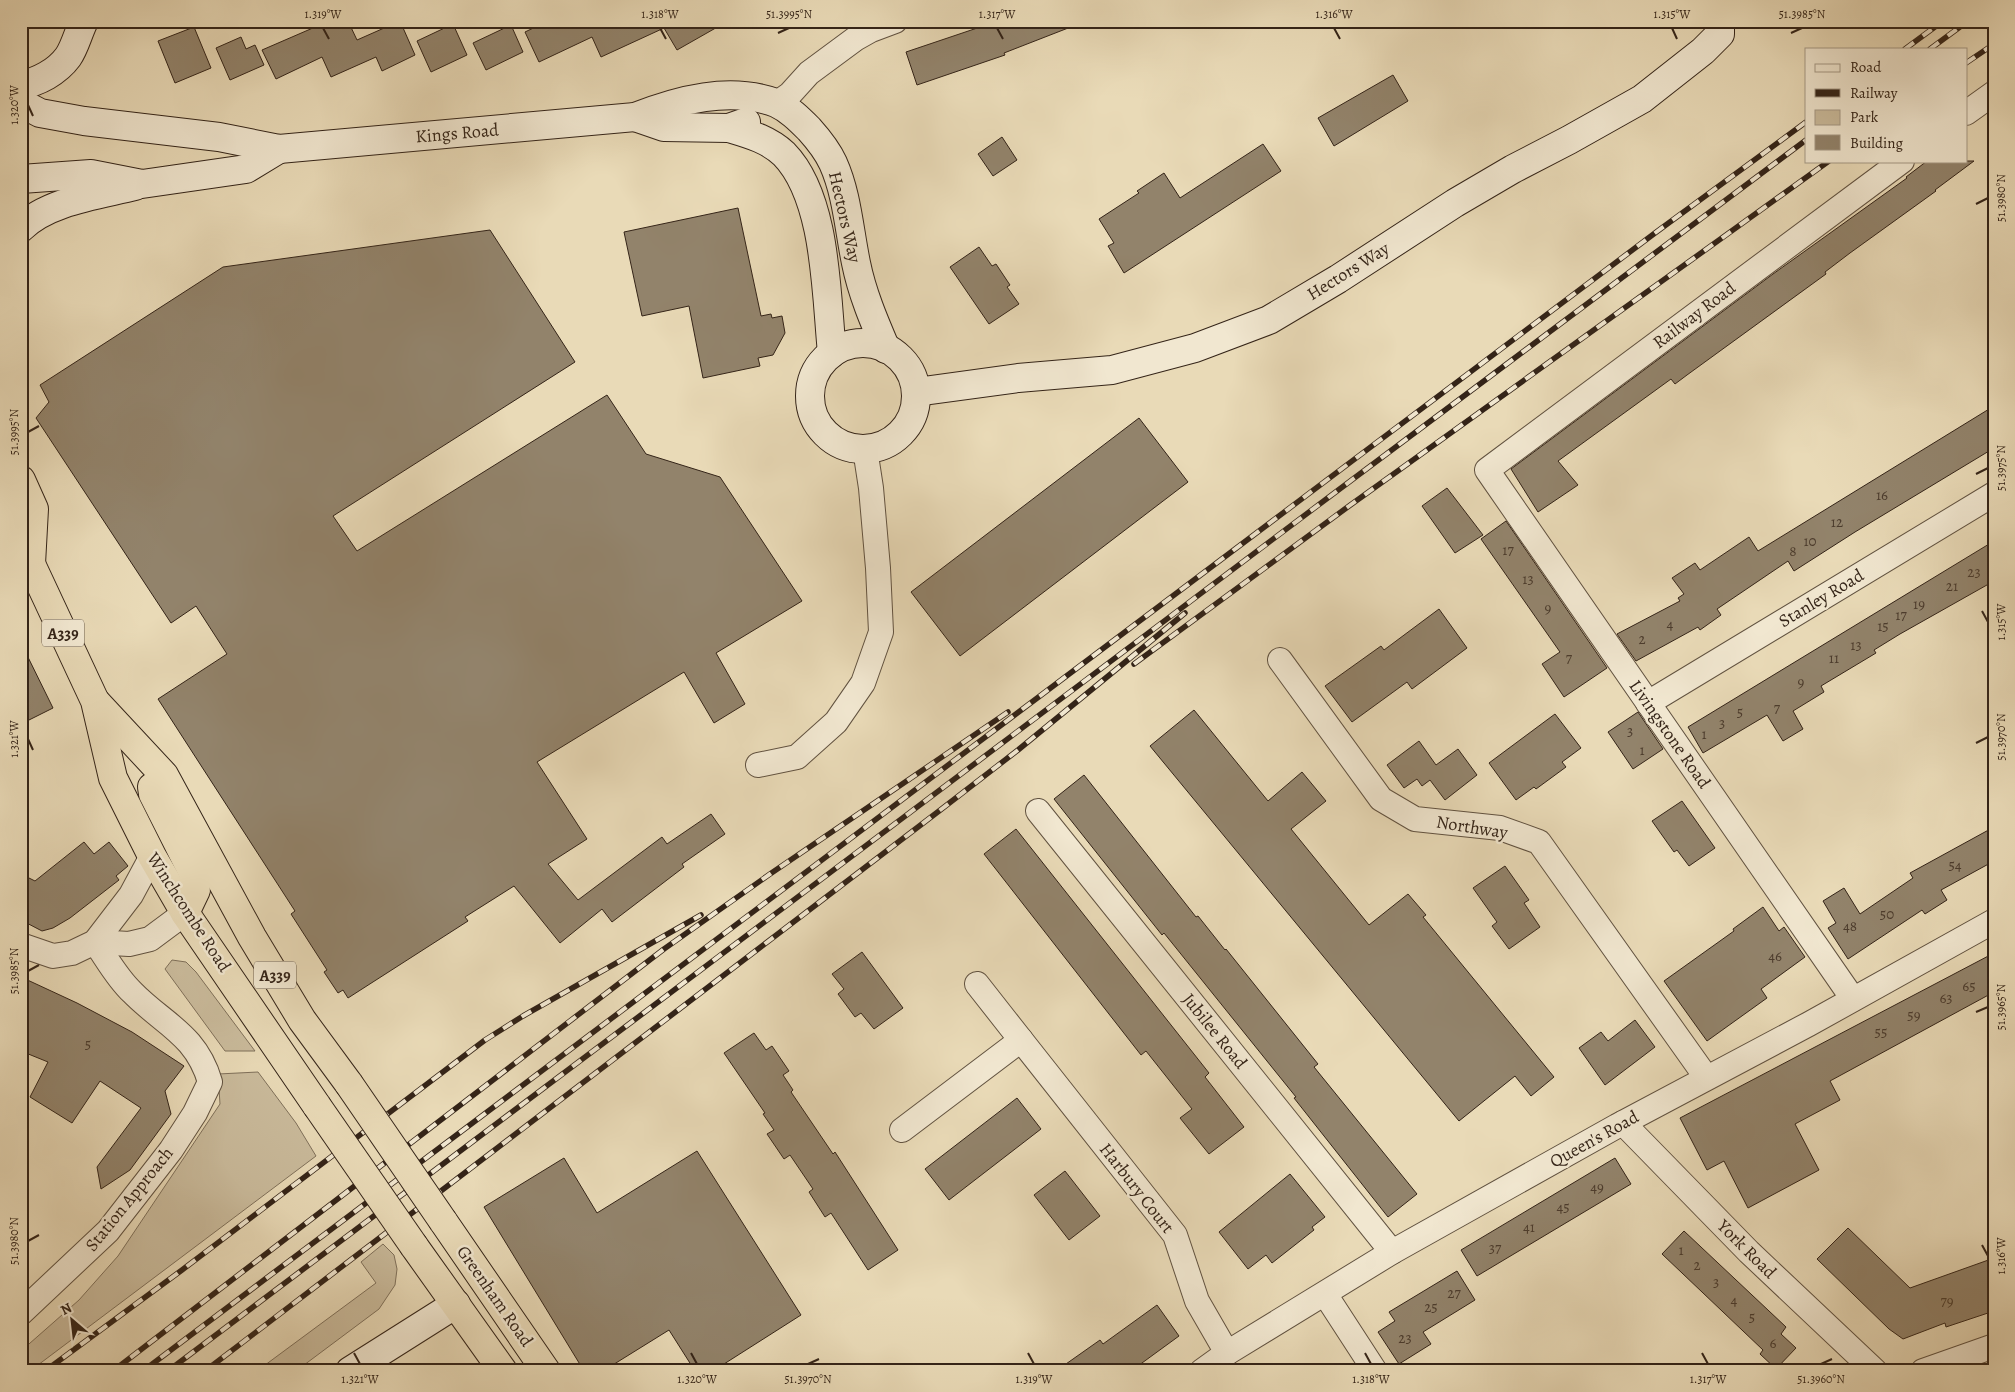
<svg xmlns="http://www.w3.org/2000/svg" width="2015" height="1392" font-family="Alegreya,serif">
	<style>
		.green { fill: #cabb9c; stroke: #7f705a }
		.building { fill: #92836b; stroke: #342418 }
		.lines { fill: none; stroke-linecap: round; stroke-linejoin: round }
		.street-casing { stroke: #615240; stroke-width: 26 }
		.secondary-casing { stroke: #342418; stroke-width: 30 }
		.highway-casing { stroke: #342418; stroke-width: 30 }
		.street { stroke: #f1e7d0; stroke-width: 24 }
		.secondary { stroke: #f1e7d0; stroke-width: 28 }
		.highway { stroke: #e9dab7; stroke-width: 28 }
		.rail-casing { stroke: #342418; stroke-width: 5.5 }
		.rail { stroke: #f1e7d0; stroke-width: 4; stroke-dasharray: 11; stroke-linecap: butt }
		.highway-bridge-casing { stroke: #342418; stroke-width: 30; stroke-linecap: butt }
		.highway-bridge { stroke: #e9dab7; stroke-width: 28 }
		.ticks { fill: none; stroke: #342418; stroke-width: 2 }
		.labels { text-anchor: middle; stroke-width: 5; stroke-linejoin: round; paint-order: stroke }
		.number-label { font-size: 15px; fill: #4c3c2d }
		.shield { fill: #f1e7d0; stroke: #6d5e4f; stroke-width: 1 }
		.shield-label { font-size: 16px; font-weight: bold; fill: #342418 }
		.street-label { font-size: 18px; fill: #342418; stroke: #f1e7d0 }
		.neatline { fill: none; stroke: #342418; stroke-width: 2 }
		.ticks-label { font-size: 12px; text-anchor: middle; fill: #342418 }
	</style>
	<rect width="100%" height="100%" fill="#e9dab7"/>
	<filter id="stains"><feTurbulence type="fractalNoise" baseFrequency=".004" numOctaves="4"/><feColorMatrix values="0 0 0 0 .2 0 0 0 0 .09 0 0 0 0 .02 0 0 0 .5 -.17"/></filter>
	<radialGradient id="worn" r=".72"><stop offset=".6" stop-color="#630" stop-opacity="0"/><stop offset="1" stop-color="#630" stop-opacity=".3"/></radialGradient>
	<g class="green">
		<path d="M 172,960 L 186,962 L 196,972 L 255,1051 L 225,1051 L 165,969 Z"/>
		<path d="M 258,1072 L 296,1123 L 316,1156 L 30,1371 L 21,1371 L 21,1351 L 79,1300 L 118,1256 L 220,1104 L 218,1074 Z"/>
		<path d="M 383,1244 L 394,1255 L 397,1269 L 395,1285 L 379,1309 L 296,1371 L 257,1371 L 376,1283 L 361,1262 Z"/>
	</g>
	<g class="building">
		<path d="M 329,21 L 348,21 L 357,40 L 400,21 L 415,55 L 382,71 L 376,57 L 331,77 L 322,57 L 276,79 L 262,50 Z"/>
		<path d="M 548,21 L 728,21 L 677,50 L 664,28 L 601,57 L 592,37 L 539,62 L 525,32 Z"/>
		<path d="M 998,21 L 1081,21 L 1081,23 L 1004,53 L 1005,55 L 917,85 L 906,52 Z"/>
		<path d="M 453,24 L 467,55 L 431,72 L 417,41 Z"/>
		<path d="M 511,25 L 523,52 L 486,70 L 473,43 Z"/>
		<path d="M 194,27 L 211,68 L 175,83 L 158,41 Z"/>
		<path d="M 241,37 L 246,49 L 255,45 L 264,65 L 230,80 L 216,48 Z"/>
		<path d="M 1393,75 L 1408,101 L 1334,146 L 1318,118 Z"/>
		<path d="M 1002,137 L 1017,160 L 993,176 L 978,154 Z"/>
		<path d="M 1263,144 L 1281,171 L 1124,273 L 1108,246 L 1114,243 L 1099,219 L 1139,193 L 1137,191 L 1164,173 L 1180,198 Z"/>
		<path d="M 1927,161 L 1974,161 L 1935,190 L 1936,191 L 1850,253 L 1825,272 L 1826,274 L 1687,375 L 1675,384 L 1671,379 L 1558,461 L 1578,485 L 1538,512 L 1511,469 L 1773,274 L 1907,178 L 1906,177 Z"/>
		<path d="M 738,208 L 761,316 L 771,314 L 772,318 L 782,316 L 785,333 L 773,355 L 758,358 L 760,366 L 703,378 L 689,306 L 642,316 L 624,232 Z"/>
		<path d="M 490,230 L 575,362 L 333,516 L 357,551 L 607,395 L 646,454 L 720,477 L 802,601 L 716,653 L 745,704 L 714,723 L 684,672 L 537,762 L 587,839 L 548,864 L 578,900 L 662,837 L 667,844 L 711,814 L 725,834 L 682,864 L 684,867 L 612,922 L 602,909 L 560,943 L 514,886 L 465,917 L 468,921 L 348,998 L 343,990 L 338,993 L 324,972 L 327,970 L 291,914 L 295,911 L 158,699 L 227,654 L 196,606 L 171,623 L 36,418 L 49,402 L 40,385 L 223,267 Z"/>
		<path d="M 979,247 L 992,266 L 996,264 L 1010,285 L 1007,287 L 1019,304 L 989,324 L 950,267 Z"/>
		<path d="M 1994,406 L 1994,448 L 1855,532 L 1794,571 L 1788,561 L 1717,609 L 1721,615 L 1700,630 L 1698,627 L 1636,661 L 1617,634 L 1680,601 L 1678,598 L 1684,594 L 1672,578 L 1695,563 L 1700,570 L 1749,537 L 1758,551 Z"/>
		<path d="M 1139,418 L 1188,482 L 960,656 L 911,592 Z"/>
		<path d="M 1447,488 L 1483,535 L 1455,553 L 1422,506 Z"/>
		<path d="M 1506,521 L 1607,668 L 1564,697 L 1542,664 L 1560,652 L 1481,539 Z"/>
		<path d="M 1994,541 L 1994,581 L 1900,634 L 1874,650 L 1876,653 L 1821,686 L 1824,692 L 1793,711 L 1803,729 L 1783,741 L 1767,715 L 1703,753 L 1688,727 Z"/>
		<path d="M 1439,609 L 1467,648 L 1412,689 L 1407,682 L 1352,722 L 1325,686 L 1381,646 L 1384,650 Z"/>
		<path d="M 21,643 L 53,708 L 21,724 Z"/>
		<path d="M 1194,710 L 1268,801 L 1302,772 L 1326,801 L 1291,829 L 1369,925 L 1408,894 L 1426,915 L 1423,917 L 1554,1077 L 1531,1096 L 1515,1076 L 1459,1121 L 1150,746 Z"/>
		<path d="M 1638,712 L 1663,749 L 1633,769 L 1608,732 Z"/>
		<path d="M 1555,714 L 1581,748 L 1562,762 L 1566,767 L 1536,789 L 1534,787 L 1516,800 L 1489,763 Z"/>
		<path d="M 1419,741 L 1436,765 L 1458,749 L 1477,775 L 1445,800 L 1430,780 L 1422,786 L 1417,779 L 1404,788 L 1387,765 Z"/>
		<path d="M 1084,775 L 1196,917 L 1198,916 L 1225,950 L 1226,949 L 1318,1064 L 1314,1067 L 1417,1194 L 1388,1217 L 1294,1098 L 1296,1097 L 1275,1071 L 1164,933 L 1162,935 L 1054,799 Z"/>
		<path d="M 1682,801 L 1715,848 L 1689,866 L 1677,850 L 1674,852 L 1652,821 Z"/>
		<path d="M 1994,827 L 1994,861 L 1941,890 L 1947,900 L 1925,914 L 1922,910 L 1848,959 L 1828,928 L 1836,923 L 1823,901 L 1844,888 L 1860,914 L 1913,878 L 1910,873 Z"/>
		<path d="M 1016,829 L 1209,1073 L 1205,1077 L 1244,1127 L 1209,1154 L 1180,1118 L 1192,1109 L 1146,1051 L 1141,1055 L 984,854 Z"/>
		<path d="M 84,842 L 94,854 L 109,842 L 128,866 L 116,876 L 119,880 L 70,918 L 53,928 L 42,931 L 21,920 L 21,874 L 35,881 Z"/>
		<path d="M 1505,866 L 1529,900 L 1524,903 L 1540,927 L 1509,949 L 1492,926 L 1497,922 L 1473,888 Z"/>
		<path d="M 1763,907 L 1779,931 L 1784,927 L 1805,957 L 1761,989 L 1767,998 L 1707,1041 L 1664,981 L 1734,931 L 1733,929 Z"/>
		<path d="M 862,952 L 903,1008 L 874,1029 L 861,1013 L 855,1017 L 838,994 L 844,989 L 832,974 Z"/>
		<path d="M 1994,953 L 1994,992 L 1830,1081 L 1840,1100 L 1795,1124 L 1819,1170 L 1748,1208 L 1724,1161 L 1707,1170 L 1680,1118 Z"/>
		<path d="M 21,977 L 77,1003 L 132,1032 L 184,1066 L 165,1091 L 171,1114 L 130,1170 L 101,1189 L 97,1167 L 141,1108 L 100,1081 L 72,1123 L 30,1097 L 48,1062 L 21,1051 Z"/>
		<path d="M 1635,1020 L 1655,1047 L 1605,1085 L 1579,1048 L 1601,1032 L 1608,1041 Z"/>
		<path d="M 754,1033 L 766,1050 L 772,1046 L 789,1071 L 783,1075 L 793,1090 L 791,1092 L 833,1154 L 835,1152 L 898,1250 L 868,1270 L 831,1213 L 825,1217 L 809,1192 L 813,1189 L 790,1155 L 784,1159 L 767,1134 L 774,1130 L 763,1114 L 765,1113 L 724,1053 Z"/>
		<path d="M 1017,1098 L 1041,1129 L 949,1200 L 925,1169 Z"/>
		<path d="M 697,1151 L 801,1315 L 713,1371 L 695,1371 L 669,1330 L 603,1371 L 584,1371 L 484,1207 L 564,1158 L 597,1213 Z"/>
		<path d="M 1615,1158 L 1631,1184 L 1477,1276 L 1461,1250 Z"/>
		<path d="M 1065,1171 L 1100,1216 L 1069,1240 L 1034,1195 Z"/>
		<path d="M 1290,1174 L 1325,1217 L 1312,1227 L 1314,1230 L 1272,1263 L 1266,1255 L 1248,1269 L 1219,1232 Z"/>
		<path d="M 1848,1228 L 1910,1288 L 1994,1258 L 1994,1311 L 1946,1327 L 1945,1323 L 1903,1339 L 1889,1329 L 1817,1259 Z"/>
		<path d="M 1684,1231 L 1786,1327 L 1781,1334 L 1796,1348 L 1776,1369 L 1760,1354 L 1763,1350 L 1662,1254 Z"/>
		<path d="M 1457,1271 L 1475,1300 L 1423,1332 L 1431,1344 L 1399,1364 L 1378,1332 L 1395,1321 L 1389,1312 Z"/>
		<path d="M 1157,1305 L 1179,1336 L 1131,1371 L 1056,1371 L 1100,1340 L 1103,1344 Z"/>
	</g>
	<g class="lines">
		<g class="street-casing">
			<g id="street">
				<path d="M 776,104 L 790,94 L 809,73 L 855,39 L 871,30 L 895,21"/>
				<path d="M 1966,113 L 1994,93"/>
				<path d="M 1280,660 L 1381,799 L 1415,819 L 1500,828 L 1539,842 L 1706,1077"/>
				<path d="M 1648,703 L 1994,494"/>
				<path d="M 758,765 L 797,757 L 836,722 L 863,683 L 881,632 L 878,568 L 871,488 L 865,449"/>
				<path d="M 1038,811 L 1392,1252"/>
				<path d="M 95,942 L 129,944 L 150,939 L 185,913"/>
				<path d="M 21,945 L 53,956 L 72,953 L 95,942 L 131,895 L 152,856"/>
				<path d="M 977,984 L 1021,1040"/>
				<path d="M 1853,999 L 1487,470 L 1902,161"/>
				<path d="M 1623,1123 L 1749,1252 L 1875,1371"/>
				<path d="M 902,1130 L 1021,1040 L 1175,1235 L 1197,1301 L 1227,1353"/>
				<path d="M 1325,1294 L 1375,1371"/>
				<path d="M 21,1313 L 108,1231 L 171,1150 L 195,1113 L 210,1082 C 196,1034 163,1024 132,992 C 117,978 107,959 95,942"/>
				<path d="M 1202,1371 L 1227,1353 L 1392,1252 L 1617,1126 L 1809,1024 L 1994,921"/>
				<path d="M 1923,1371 L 1994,1346"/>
			</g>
		</g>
		<g class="secondary-casing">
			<g id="secondary">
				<path d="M 21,85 C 38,82 57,72 68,57 C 75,47 78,33 84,21"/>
				<path d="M 21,103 L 40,113 L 84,121 L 219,137 L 279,149 L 635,117 C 678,100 730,86 776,103 C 789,109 799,119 809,129 C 818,139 827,150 833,163 C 847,194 849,229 856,263 C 862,293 874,321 886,349"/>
				<path d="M 635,117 L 664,127 L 729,128 L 746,122"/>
				<path d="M 729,128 C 749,134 768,139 784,154 C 827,198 826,295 832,353"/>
				<path d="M 21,179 L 91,174 L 142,184 L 246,169 L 279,149"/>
				<path d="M 21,228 C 48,201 99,195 135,186"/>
				<circle cx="863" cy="396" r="53"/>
				<path d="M 916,392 L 1018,378 L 1112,370 L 1195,348 L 1269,320 L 1338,279 L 1455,203 L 1513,169 L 1569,140 L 1642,99 L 1703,51 L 1720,34 L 1720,21"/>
				<path d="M 350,1371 L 456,1304"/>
			</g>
		</g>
		<g class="highway-casing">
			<g id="highway">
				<path d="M 21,480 L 34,509 L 31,564"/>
				<path d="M 21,552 L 31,564 L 95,701 L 113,778 L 152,856 L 185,913 L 317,1106"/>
				<path d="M 96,702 L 164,775 L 252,937 L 302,1020 L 349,1084"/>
				<path d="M 152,787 L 153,794 L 193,873 L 196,890 L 185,913"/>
				<path d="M 443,1221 L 546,1371"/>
				<path d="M 414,1246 L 503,1371"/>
			</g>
		</g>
		<use href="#street" class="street"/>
		<use href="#secondary" class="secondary"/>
		<use href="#highway" class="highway"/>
		<g class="rail-casing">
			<g id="rail">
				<path d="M 1905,49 L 1943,21"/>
				<path d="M 1930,49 L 1968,21"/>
				<path d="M 1966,63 L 1994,44"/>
				<path d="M 1134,664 L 1349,506 L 1829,161"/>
				<path d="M 45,1371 L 182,1270 L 485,1040 L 523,1016 L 701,915"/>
				<path d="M 113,1371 L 664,949 L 770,874 L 1008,712"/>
				<path d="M 143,1371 L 1655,233 L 1806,122"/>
				<path d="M 168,1371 L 1329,497 L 1806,140"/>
				<path d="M 205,1371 L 939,811 L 1018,750 L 1185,613"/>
			</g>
		</g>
		<use href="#rail" class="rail"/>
		<g class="highway-bridge-casing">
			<g id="highway-bridge">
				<path d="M 349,1084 L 443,1221"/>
				<path d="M 317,1106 L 414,1246"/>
			</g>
		</g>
		<use href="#highway-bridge" class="highway-bridge"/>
	</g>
	<path class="ticks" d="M 323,28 L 329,39M 660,28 L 666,39M 997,28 L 1003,39M 1334,28 L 1340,39M 1672,28 L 1677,39M 778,33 L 789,28M 1791,33 L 1802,28M 28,105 L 33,116M 1976,204 L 1988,198M 28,432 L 39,426M 1976,474 L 1988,468M 1982,611 L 1988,622M 28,739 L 33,750M 1976,743 L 1988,737M 28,971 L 39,965M 1976,1012 L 1988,1007M 28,1241 L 39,1235M 1982,1245 L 1988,1256M 354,1353 L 360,1364M 691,1353 L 697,1364M 1028,1353 L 1034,1364M 1365,1353 L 1371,1364M 1702,1353 L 1708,1364M 808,1364 L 819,1359M 1821,1364 L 1832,1359"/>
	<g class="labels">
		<g class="number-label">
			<text x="1882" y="500">16</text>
			<text x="1837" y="527">12</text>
			<text x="1810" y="546">10</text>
			<text x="1508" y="555">17</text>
			<text x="1793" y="556">8</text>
			<text x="1974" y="577">23</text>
			<text x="1528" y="584">13</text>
			<text x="1952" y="591">21</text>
			<text x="1919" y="609">19</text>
			<text x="1548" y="613">9</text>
			<text x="1901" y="620">17</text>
			<text x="1670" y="629">4</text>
			<text x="1883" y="631">15</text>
			<text x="1642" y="644">2</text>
			<text x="1856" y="650">13</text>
			<text x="1569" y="663">7</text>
			<text x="1834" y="663">11</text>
			<text x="1801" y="687">9</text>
			<text x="1777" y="713">7</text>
			<text x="1740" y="717">5</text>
			<text x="1722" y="728">3</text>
			<text x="1630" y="736">3</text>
			<text x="1704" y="739">1</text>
			<text x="1642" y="755">1</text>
			<text x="1955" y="870">54</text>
			<text x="1887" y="919">50</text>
			<text x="1850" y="931">48</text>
			<text x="1775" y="961">46</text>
			<text x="1969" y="991">65</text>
			<text x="1946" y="1003">63</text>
			<text x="1914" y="1020">59</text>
			<text x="1881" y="1037">55</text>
			<text x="88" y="1049">5</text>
			<text x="1597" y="1192">49</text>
			<text x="1563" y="1212">45</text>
			<text x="1529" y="1232">41</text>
			<text x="1495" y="1253">37</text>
			<text x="1681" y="1255">1</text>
			<text x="1697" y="1270">2</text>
			<text x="1716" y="1287">3</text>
			<text x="1454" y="1298">27</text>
			<text x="1734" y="1305">4</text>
			<text x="1947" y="1306">79</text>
			<text x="1431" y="1312">25</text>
			<text x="1752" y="1322">5</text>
			<text x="1405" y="1343">23</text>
			<text x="1773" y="1348">6</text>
		</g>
		<g class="shield">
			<rect x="42" y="619.5" width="42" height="27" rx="4"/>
			<rect x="254" y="961.5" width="42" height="27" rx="4"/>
		</g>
		<g class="shield-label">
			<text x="63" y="639">A339</text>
			<text x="275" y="981">A339</text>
		</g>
		<g class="street-label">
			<text transform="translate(457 133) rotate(-5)" y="6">Kings Road</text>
			<text transform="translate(845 217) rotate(77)" y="6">Hectors Way</text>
			<text transform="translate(1348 271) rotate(-32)" y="6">Hectors Way</text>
			<text transform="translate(1694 315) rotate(-37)" y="6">Railway Road</text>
			<text transform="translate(1821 598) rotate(-31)" y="6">Stanley Road</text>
			<text transform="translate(1670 734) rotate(55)" y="6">Livingstone Road</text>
			<text transform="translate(1472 827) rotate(9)" y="6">Northway</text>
			<text transform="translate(189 912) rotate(57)" y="6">Winchcombe Road</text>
			<text transform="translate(1215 1031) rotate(51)" y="6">Jubilee Road</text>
			<text transform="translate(1594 1139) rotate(-29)" y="6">Queen's Road</text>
			<text transform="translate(1137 1188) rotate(52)" y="6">Harbury Court</text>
			<text transform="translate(129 1199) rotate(-51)" y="6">Station Approach</text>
			<text transform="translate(1747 1249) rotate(45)" y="6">York Road</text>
			<text transform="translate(495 1296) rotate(55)" y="6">Greenham Road</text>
		</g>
	</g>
	<rect width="2015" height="1392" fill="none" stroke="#e9dab7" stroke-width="55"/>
	<rect x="1805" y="48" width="162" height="115" fill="#f1e7d0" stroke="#a59986"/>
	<rect x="1815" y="64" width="25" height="8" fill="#f1e7d0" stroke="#a59986"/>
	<text x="1850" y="72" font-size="15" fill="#342418">Road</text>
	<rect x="1815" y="89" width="25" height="8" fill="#342418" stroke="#a59986"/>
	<text x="1850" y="98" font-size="15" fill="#342418">Railway</text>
	<rect x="1815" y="110" width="25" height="15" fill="#cabb9c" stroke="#a59986"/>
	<text x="1850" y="122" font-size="15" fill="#342418">Park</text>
	<rect x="1815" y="135" width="25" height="15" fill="#92836b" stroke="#a59986"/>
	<text x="1850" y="148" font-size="15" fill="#342418">Building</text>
	<g transform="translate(72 1320) rotate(332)" stroke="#f1e7d0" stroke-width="4" paint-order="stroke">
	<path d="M0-4L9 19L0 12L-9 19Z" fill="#342418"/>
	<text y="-8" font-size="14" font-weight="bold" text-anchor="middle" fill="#342418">N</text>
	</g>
	<rect x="28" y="28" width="1960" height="1336" class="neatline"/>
	<g class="ticks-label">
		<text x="323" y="18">1.319°W</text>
		<text x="660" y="18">1.318°W</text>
		<text x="789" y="18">51.3995°N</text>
		<text x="997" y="18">1.317°W</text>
		<text x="1334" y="18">1.316°W</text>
		<text x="1672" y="18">1.315°W</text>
		<text x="1802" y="18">51.3985°N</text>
		<text transform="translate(14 105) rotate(-90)" y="4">1.320°W</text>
		<text transform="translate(2001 198) rotate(-90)" y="4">51.3980°N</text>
		<text transform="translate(14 432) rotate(-90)" y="4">51.3995°N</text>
		<text transform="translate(2001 468) rotate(-90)" y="4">51.3975°N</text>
		<text transform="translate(2001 622) rotate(-90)" y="4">1.315°W</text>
		<text transform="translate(2001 737) rotate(-90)" y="4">51.3970°N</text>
		<text transform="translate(14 739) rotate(-90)" y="4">1.321°W</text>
		<text transform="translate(14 971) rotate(-90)" y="4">51.3985°N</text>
		<text transform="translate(2001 1007) rotate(-90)" y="4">51.3965°N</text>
		<text transform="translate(14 1241) rotate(-90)" y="4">51.3980°N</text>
		<text transform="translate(2001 1256) rotate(-90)" y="4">1.316°W</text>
		<text x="360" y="1383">1.321°W</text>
		<text x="697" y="1383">1.320°W</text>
		<text x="808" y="1383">51.3970°N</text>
		<text x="1034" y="1383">1.319°W</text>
		<text x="1371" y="1383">1.318°W</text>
		<text x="1708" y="1383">1.317°W</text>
		<text x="1821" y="1383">51.3960°N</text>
	</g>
	<rect width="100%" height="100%" filter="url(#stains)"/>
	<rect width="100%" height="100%" fill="url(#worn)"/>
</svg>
